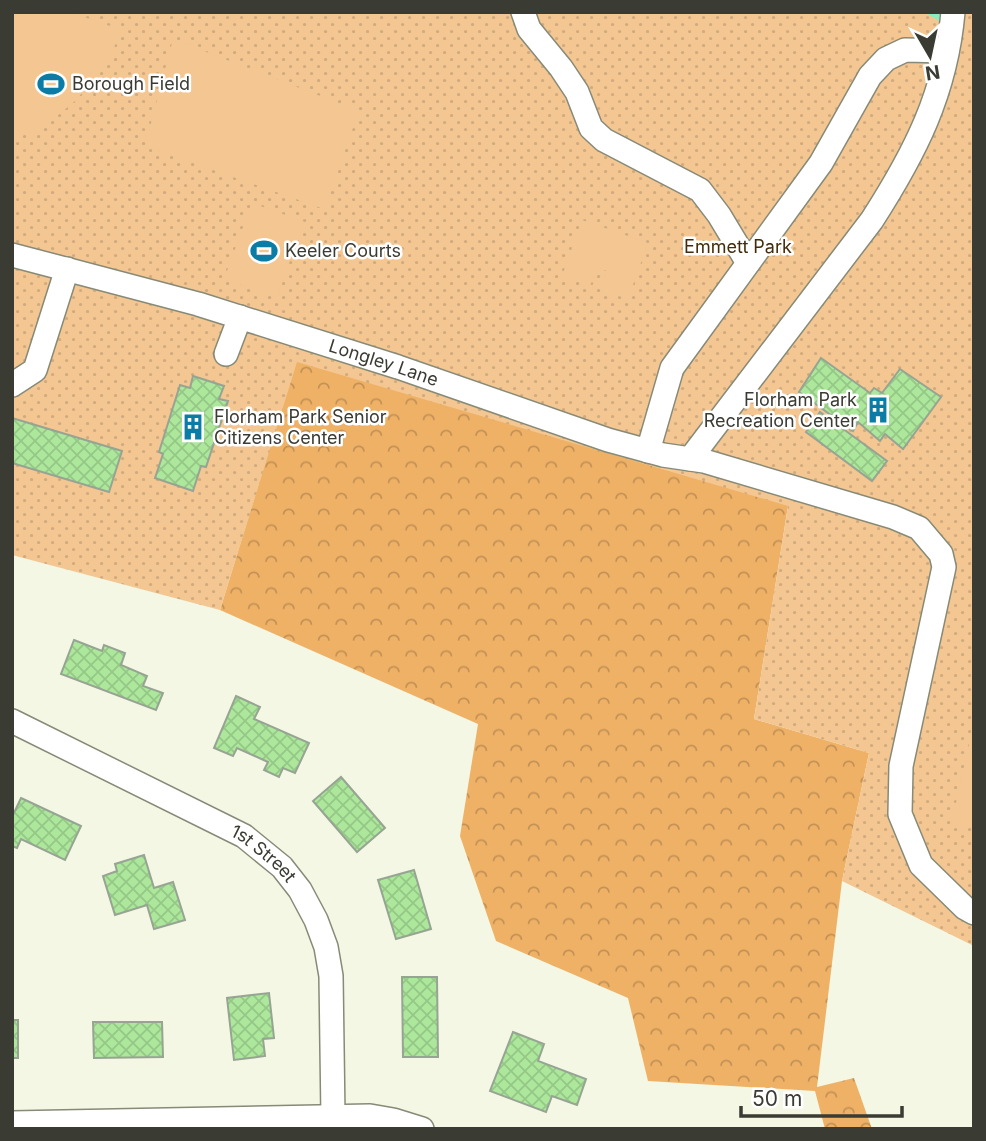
<svg xmlns="http://www.w3.org/2000/svg" width="986" height="1141" font-family="Inter,sans-serif">
	<style>
		.forest { fill: url(#forest-crowns) }
		.park { fill: url(#park-dots) }
		.pitch { fill: #f3c692 }
		.lines { fill: none; stroke-linecap: round; stroke-linejoin: round }
		.stream { stroke: #8aefbf; stroke-width: 6 }
		.building { fill: url(#building-cross-hatch); stroke: #97a493; stroke-width: 2 }
		.minor-casing { stroke: #868a77; stroke-width: 26 }
		.minor { stroke: #fff; stroke-width: 23 }
		.labels { text-anchor: middle; stroke-width: 5; stroke-linejoin: round; paint-order: stroke }
		.poi-label { font-size: 18px; fill: #3a3b33; stroke: #fff; text-anchor: start }
		.park-label { font-size: 18px; fill: #432b09; stroke: #fff }
		.street-label { font-size: 18px; fill: #3a3b33; stroke: #fff }
	</style>
	<defs>
		<pattern id="forest-crowns" width="20" height="18" patternUnits="userSpaceOnUse" patternTransform="scale(1.75)"><rect width="20" height="18" fill="#efb166"/><path d="M2 6a3 3 0 1 1 6 0M12 15a3 3 0 1 1 6 0" fill="none" stroke="#c39155"/></pattern>
		<pattern id="park-dots" width="8" height="8" patternUnits="userSpaceOnUse" patternTransform="scale(1.75)"><rect width="8" height="8" fill="#f3c692"/><path d="M2 2h.1M6 6h.1" fill="none" stroke="#d1ab7e" stroke-width="1.8" stroke-linecap="round"/></pattern>
		<pattern id="building-cross-hatch" width="8" height="8" patternUnits="userSpaceOnUse" patternTransform="scale(1.75)"><rect width="8" height="8" fill="#ace79c"/><path d="M0 0l8 8M0 8l8-8" fill="none" stroke="#95c787"/></pattern>
	</defs>
	<rect width="100%" height="100%" fill="#f3f7e3"/>
	<path class="forest" d="M 879,12 L 788,506 L 754,719 L 869,753 L 842,881 L 817,1087 L 854,1078 L 872,1129 L 825,1129 L 815,1091 L 648,1081 L 628,998 L 496,941 L 460,836 L 478,724 L 220,610 L 296,362 Z"/>
	<path class="park" d="M 12,12 L 974,12 L 974,946 L 842,881 L 869,753 L 754,719 L 788,506 L 297,362 L 220,610 L 12,555 Z"/>
	<g class="pitch">
		<path d="M 12,12 L 69,12 L 122,30 L 105,67 L 75,101 L 39,131 L 12,135 Z"/>
		<path d="M 173,39 L 359,111 L 324,209 L 145,146 Z"/>
		<path d="M 252,203 L 305,222 L 276,297 L 224,279 Z"/>
		<path d="M 582,220 L 648,243 L 628,299 L 601,290 L 607,271 L 597,268 L 590,286 L 562,276 Z"/>
		<path d="M 974,722 L 974,828 L 951,825 Z"/>
	</g>
	<g class="lines">
		<path class="stream" d="M 930,12 L 940,18"/>
	</g>
	<g class="building">
		<path d="M 821,358 L 870,393 L 874,388 L 882,393 L 900,369 L 941,397 L 903,449 L 885,434 L 880,441 L 858,422 L 853,431 L 799,392 Z"/>
		<path d="M 193,376 L 224,386 L 219,399 L 228,401 L 206,467 L 201,466 L 193,491 L 155,478 L 163,454 L 159,452 L 180,385 L 190,388 Z"/>
		<path d="M 820,412 L 887,461 L 872,481 L 806,432 Z"/>
		<path d="M 12,418 L 122,451 L 109,492 L 12,463 Z"/>
		<path d="M 74,640 L 102,651 L 104,645 L 125,653 L 121,665 L 147,676 L 143,686 L 163,693 L 156,710 L 61,674 Z"/>
		<path d="M 236,696 L 260,707 L 254,719 L 309,743 L 295,773 L 283,768 L 279,777 L 264,770 L 268,762 L 237,748 L 233,756 L 214,748 Z"/>
		<path d="M 341,777 L 385,828 L 357,852 L 313,801 Z"/>
		<path d="M 21,798 L 81,826 L 65,860 L 21,839 L 17,848 L 12,846 L 12,817 Z"/>
		<path d="M 144,855 L 154,888 L 173,882 L 185,920 L 154,929 L 147,905 L 115,915 L 103,876 L 117,871 L 115,864 Z"/>
		<path d="M 414,870 L 431,929 L 396,939 L 378,880 Z"/>
		<path d="M 402,977 L 437,977 L 438,1057 L 403,1057 Z"/>
		<path d="M 269,993 L 274,1038 L 263,1039 L 265,1056 L 234,1060 L 227,998 Z"/>
		<rect x="12" y="1020" width="6" height="38"/>
		<path d="M 93,1022 L 162,1022 L 163,1057 L 94,1058 Z"/>
		<path d="M 513,1032 L 544,1044 L 538,1061 L 586,1079 L 577,1105 L 552,1096 L 546,1112 L 490,1091 Z"/>
	</g>
	<g class="lines">
		<g class="minor-casing">
			<g id="minor">
				<path d="M 523,12 L 529,29 L 561,68 L 577,92 L 591,128 L 604,140 L 700,190 L 719,215 L 748,263"/>
				<path id="s1" d="M 12,255 L 198,304 L 398,367 L 608,440 L 663,455 L 704,461 L 893,517 L 919,528 L 941,554 L 944,567 L 901,766 L 900,814 L 921,865 L 965,908 L 974,913"/>
				<path d="M 226,354 L 240,317"/>
				<path d="M 12,385 L 35,370 L 67,269"/>
				<path d="M 648,451 L 672,368 L 821,163 L 870,76 L 886,59 L 905,50 L 947,51"/>
				<path d="M 690,459 L 872,220 C 915,153 946,93 953,12"/>
				<path id="s2" d="M 12,721 L 244,836 L 282,867 L 300,890 L 316,920 L 326,947 L 331,976 L 333,1117"/>
				<path d="M 12,1123 L 370,1116 L 393,1120 L 422,1129"/>
			</g>
		</g>
		<use href="#minor" class="minor"/>
	</g>
	<defs>
		<g id="stadium-bare" transform="scale(2.1)"><path d="M0-5a6.5 5 0 1 0 0 10a6.5 5 0 1 0 0-10ZM-3.5-1.8h7v3.6h-7Z" fill="#0b7ca5" stroke="#fff" stroke-width="2.5" paint-order="stroke"/></g>
		<g id="building-bare" transform="scale(2.1)"><path d="M-4-6H4V6H1V3H-1V6H-4ZM-2.5-4.3h1.7v1.8h-1.7ZM.8-4.3h1.7v1.8H.8ZM-2.5-1h1.7V.8h-1.7ZM.8-1h1.7V.8H.8Z" fill="#0b7ca5" stroke="#fff" stroke-width="2.5" paint-order="stroke"/></g>
	</defs>
	<g fill-rule="evenodd">
		<use href="#stadium-bare" x="51" y="84"/>
		<use href="#stadium-bare" x="264" y="251"/>
		<use href="#building-bare" x="878" y="410"/>
		<use href="#building-bare" x="193" y="427"/>
	</g>
	<g class="labels">
		<g class="poi-label">
			<text x="72" y="90">Borough Field</text>
			<text x="285" y="257">Keeler Courts</text>
			<text x="857" y="406" text-anchor="end">Florham Park<tspan x="857" dy="21">Recreation Center</tspan></text>
			<text x="214" y="423">Florham Park Senior<tspan x="214" dy="21">Citizens Center</tspan></text>
		</g>
		<g class="park-label">
			<text x="738" y="253">Emmett Park</text>
		</g>
		<g class="street-label">
			<text dy="6" stroke="none"><textPath href="#s1" startOffset="387">Longley Lane</textPath></text>
			<text dy="6" stroke="none"><textPath href="#s2" startOffset="285">1st Street</textPath></text>
		</g>
	</g>
	<rect width="986" height="1141" fill="none" stroke="#3a3b33" stroke-width="28"/>
	<g transform="translate(930 56) rotate(171)" stroke="#ffffff" stroke-width="5" paint-order="stroke">
	<path d="M0-5L12 26L0 18L-12 26Z" fill="#3a3b33"/>
	<text y="-10" font-size="19" font-weight="bold" text-anchor="middle" fill="#3a3b33">N</text>
	</g>
	<path d="M741 1106v10h161v-10" fill="none" stroke="#3a3b33" stroke-width="3.5"/>
	<text x="752" y="1106" font-size="21" fill="#3a3b33" stroke="#ffffff" stroke-width="5" paint-order="stroke">50 m</text>
</svg>
